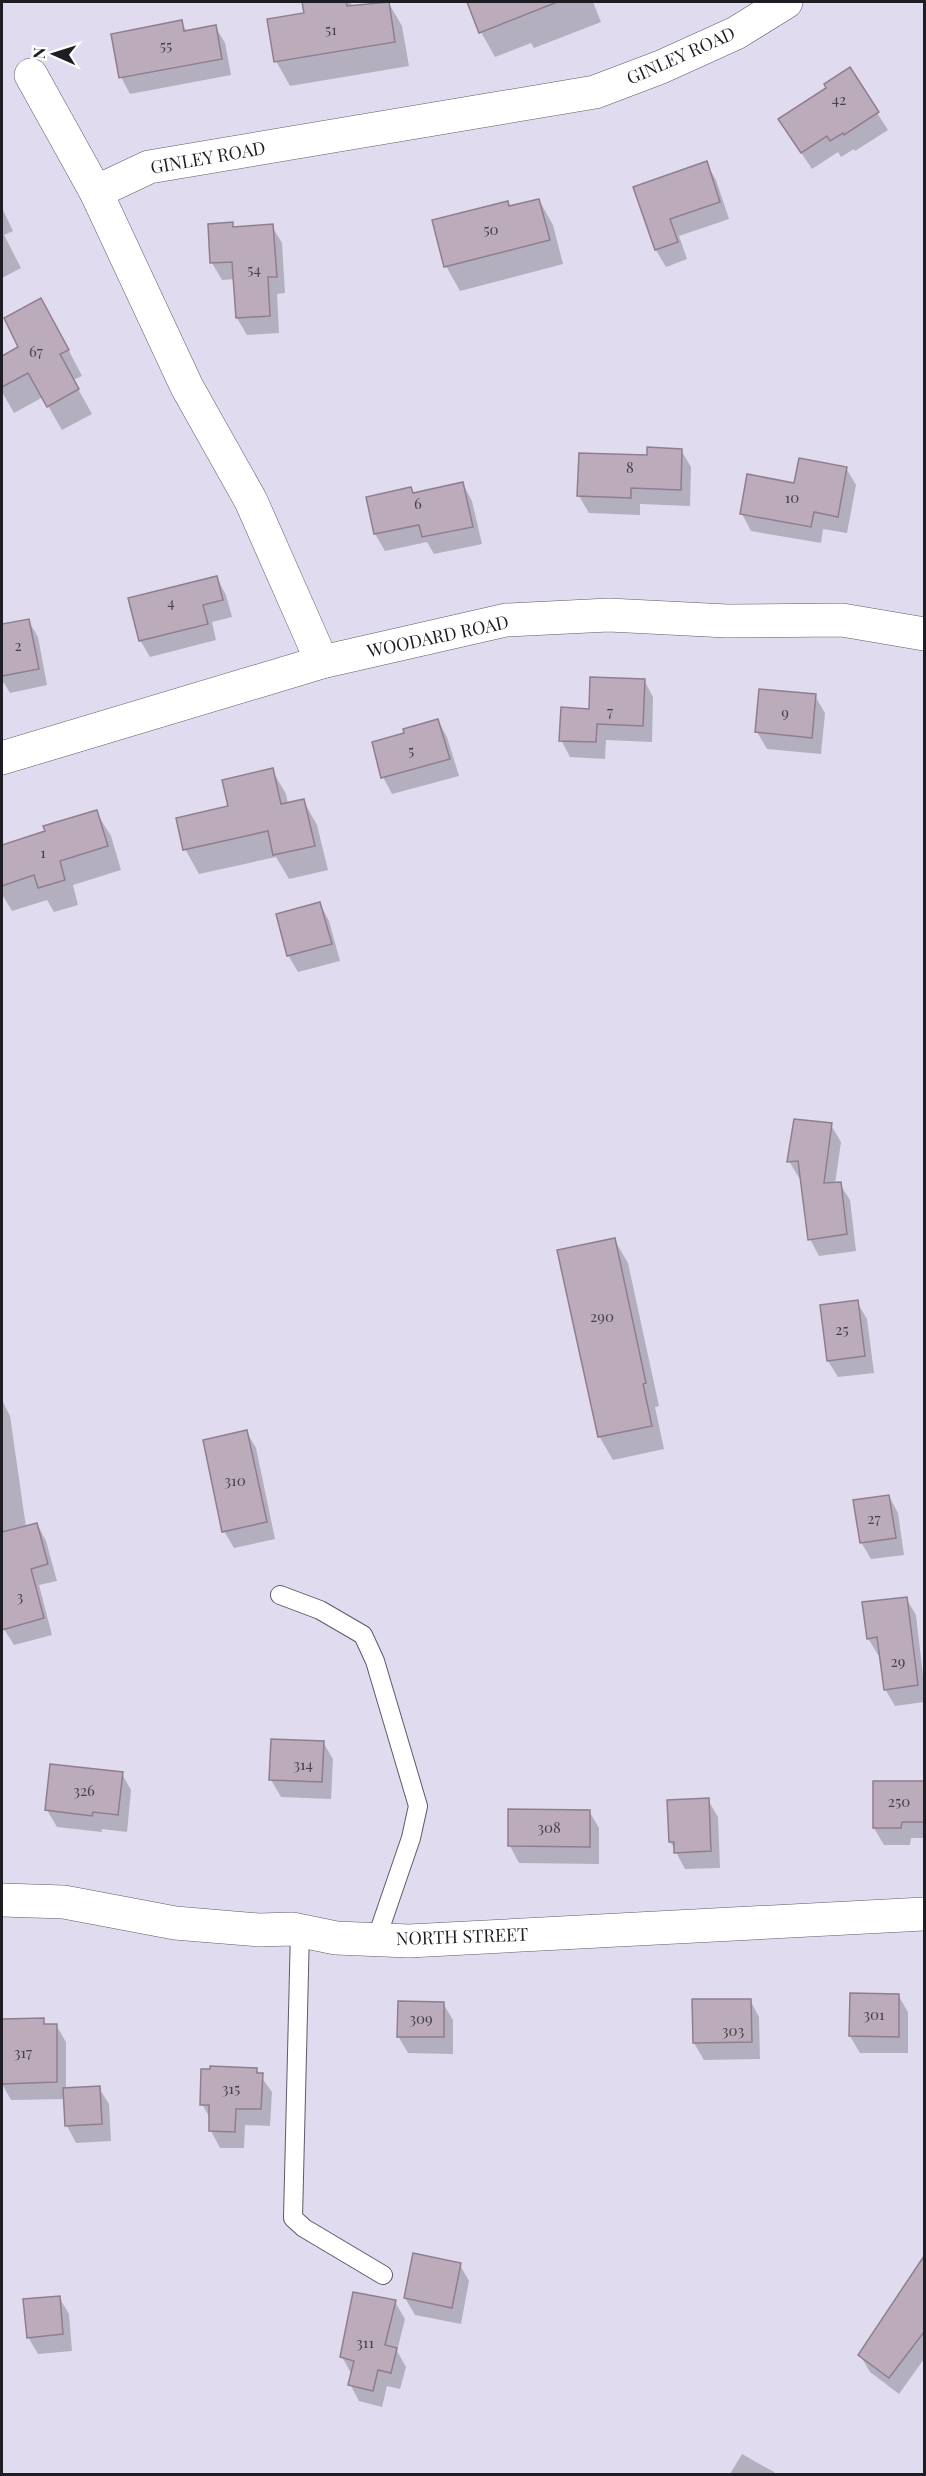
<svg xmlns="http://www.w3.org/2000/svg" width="926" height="2476" font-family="'Playfair Display',serif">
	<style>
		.shadow { fill: #0003 }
		.building { fill: #bcacbb; stroke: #8f7f8e; stroke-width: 1.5 }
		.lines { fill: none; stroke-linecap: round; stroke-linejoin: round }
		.service-casing { stroke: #5f596b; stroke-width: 20 }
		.minor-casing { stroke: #5f596b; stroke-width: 34 }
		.tertiary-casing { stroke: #5f596b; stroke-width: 34 }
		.service { stroke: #fff; stroke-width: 18 }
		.minor { stroke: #fff; stroke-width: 33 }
		.tertiary { stroke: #fff; stroke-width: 33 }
		.labels { text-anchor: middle; stroke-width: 6; stroke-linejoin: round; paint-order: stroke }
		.number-label { font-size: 15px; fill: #46414a }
		.street-label { font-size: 18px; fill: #1f1d24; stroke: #fff }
	</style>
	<rect width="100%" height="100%" fill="#e0dbef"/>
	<g class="shadow">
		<path d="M 304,2 L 350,2 L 353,7 L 388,2 L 402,26 L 409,66 L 290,86 L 276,61 L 306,14 Z"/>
		<path d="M 469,2 L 593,2 L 601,22 L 534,48 L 531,43 L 495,57 L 481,32 Z"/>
		<path d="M 181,22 L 187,32 L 215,26 L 225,43 L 231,75 L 130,94 L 121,77 Z"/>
		<path d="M 849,69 L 888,130 L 855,151 L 854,149 L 841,157 L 838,152 L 812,169 L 790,136 L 828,88 Z"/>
		<path d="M 706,163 L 716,180 L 729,219 L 679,236 L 687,259 L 666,267 L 656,250 L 635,188 Z"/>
		<path d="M 539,200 L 553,225 L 563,264 L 460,291 L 446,266 L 510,208 Z"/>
		<path d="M 2,208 L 13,231 L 4,235 L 21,268 L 2,278 Z"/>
		<path d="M 232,224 L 235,229 L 272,226 L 282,243 L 285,293 L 277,294 L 279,333 L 247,335 L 237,318 L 234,279 L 222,280 L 212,263 Z"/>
		<path d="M 55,324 L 82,376 L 73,380 L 92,414 L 62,430 L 43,397 L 14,413 L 2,392 L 2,358 Z"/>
		<path d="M 681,450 L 691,467 L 690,506 L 640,504 L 640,515 L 589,513 L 579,496 L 649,457 Z"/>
		<path d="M 846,468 L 856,485 L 847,533 L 823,529 L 821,543 L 751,531 L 742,514 L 795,484 Z"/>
		<path d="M 463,484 L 472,501 L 482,544 L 434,554 L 427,542 L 385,551 L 375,534 L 414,494 Z"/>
		<path d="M 217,578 L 226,595 L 232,617 L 212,622 L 216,640 L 150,657 L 140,640 Z"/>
		<path d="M 28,620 L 38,637 L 47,685 L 10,693 L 4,683 L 2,683 L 2,625 Z"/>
		<path d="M 644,680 L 653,697 L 652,742 L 606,740 L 605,759 L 570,757 L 561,740 L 590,710 Z"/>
		<path d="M 815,696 L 825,713 L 821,754 L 767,749 L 757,732 Z"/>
		<path d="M 438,721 L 447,737 L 459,776 L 392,794 L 383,777 L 406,734 Z"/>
		<path d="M 272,770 L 286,794 L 288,804 L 303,800 L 317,825 L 328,870 L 289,879 L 276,857 L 199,874 L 185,849 Z"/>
		<path d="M 96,812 L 111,836 L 121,870 L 73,885 L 78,905 L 54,912 L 47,900 L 12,911 L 2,894 L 2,847 L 47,832 Z"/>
		<path d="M 320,904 L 329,921 L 340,961 L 298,972 L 288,955 Z"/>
		<path d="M 831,1125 L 841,1142 L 835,1184 L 840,1184 L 850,1200 L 856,1251 L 819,1256 L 810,1239 L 801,1178 L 799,1178 L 789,1161 Z"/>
		<path d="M 614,1239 L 628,1263 L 659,1406 L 655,1407 L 664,1449 L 613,1460 L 599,1436 Z"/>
		<path d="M 857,1302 L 867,1319 L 874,1373 L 838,1377 L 828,1361 Z"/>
		<path d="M 2,1400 L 10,1416 L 26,1527 L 37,1524 L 46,1541 L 57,1581 L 39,1585 L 52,1635 L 14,1645 L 4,1629 L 2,1618 L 2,1577 L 9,1575 L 2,1549 Z"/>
		<path d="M 246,1431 L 256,1448 L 275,1539 L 234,1548 L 224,1531 Z"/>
		<path d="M 889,1496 L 898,1513 L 904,1555 L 871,1559 L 861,1542 Z"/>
		<path d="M 906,1598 L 916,1615 L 924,1684 L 924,1702 L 895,1706 L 885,1689 L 881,1655 L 878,1655 L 868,1638 Z"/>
		<path d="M 323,1742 L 333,1759 L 331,1799 L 281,1797 L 271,1780 Z"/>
		<path d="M 122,1774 L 131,1790 L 127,1832 L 102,1829 L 102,1832 L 57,1827 L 47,1810 Z"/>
		<path d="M 875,1783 L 924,1783 L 924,1838 L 911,1838 L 910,1845 L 884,1845 L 874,1828 Z"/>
		<path d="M 708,1800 L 718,1817 L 720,1868 L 685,1869 L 670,1841 Z"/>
		<path d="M 589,1811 L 599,1828 L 599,1864 L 519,1863 L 510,1846 Z"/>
		<path d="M 898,1995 L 908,2012 L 908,2053 L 860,2053 L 850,2036 Z"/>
		<path d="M 750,2000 L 759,2017 L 760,2059 L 704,2060 L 694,2043 Z"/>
		<path d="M 443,2003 L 453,2020 L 453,2054 L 408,2053 L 398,2036 Z"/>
		<path d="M 43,2019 L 46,2025 L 56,2025 L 66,2042 L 66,2089 L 99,2088 L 109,2104 L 111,2141 L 76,2143 L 67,2126 L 65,2099 L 11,2100 L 2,2084 L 2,2020 Z"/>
		<path d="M 256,2070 L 272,2092 L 270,2126 L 245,2125 L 244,2148 L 220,2148 L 211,2131 L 211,2120 L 202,2104 Z"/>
		<path d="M 460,2265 L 469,2281 L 461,2324 L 415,2315 L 405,2298 Z"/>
		<path d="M 918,2268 L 924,2272 L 924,2359 L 899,2394 L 870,2372 L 860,2355 Z"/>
		<path d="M 59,2297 L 69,2314 L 72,2351 L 38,2354 L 28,2337 Z"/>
		<path d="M 395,2302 L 405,2319 L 397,2351 L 406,2367 L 400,2389 L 387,2386 L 382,2407 L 359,2401 L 350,2384 L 352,2375 L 342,2357 Z"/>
		<path d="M 742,2454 L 774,2472 L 776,2474 L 730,2474 Z"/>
	</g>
	<g class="building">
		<path d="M 302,2 L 346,2 L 347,6 L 389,2 L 395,42 L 274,62 L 267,19 L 304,13 Z"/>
		<path d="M 467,2 L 554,2 L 555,3 L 479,33 Z"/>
		<path d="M 182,20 L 184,31 L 216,25 L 222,59 L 119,78 L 111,34 Z"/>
		<path d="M 850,67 L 879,112 L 844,135 L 843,133 L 830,141 L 827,136 L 801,153 L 778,119 L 826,88 L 824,84 Z"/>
		<path d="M 707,161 L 720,202 L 670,219 L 678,242 L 655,250 L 633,187 Z"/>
		<path d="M 539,199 L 550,240 L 444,267 L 432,220 L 508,201 L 509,206 Z"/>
		<path d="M 233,222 L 233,227 L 273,224 L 277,277 L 268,277 L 270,316 L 236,318 L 232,262 L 210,263 L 208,224 Z"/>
		<path d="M 41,298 L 69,350 L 60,354 L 79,389 L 47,407 L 28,373 L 2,387 L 2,356 L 18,347 L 4,318 Z"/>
		<path d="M 647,447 L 682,449 L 681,490 L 631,488 L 631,498 L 577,496 L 579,453 L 647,455 Z"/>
		<path d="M 799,458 L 847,467 L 838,517 L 814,512 L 811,527 L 740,514 L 747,474 L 794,483 Z"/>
		<path d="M 463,482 L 473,527 L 422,537 L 419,525 L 374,534 L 366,497 L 411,487 L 413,493 Z"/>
		<path d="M 217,576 L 223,600 L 203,605 L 208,624 L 139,641 L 128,598 Z"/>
		<path d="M 29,619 L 39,669 L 2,676 L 2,624 Z"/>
		<path d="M 590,677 L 645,679 L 643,726 L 597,724 L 596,742 L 559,741 L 561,707 L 589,709 Z"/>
		<path d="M 759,689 L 816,694 L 812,738 L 755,732 Z"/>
		<path d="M 438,719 L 450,759 L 381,778 L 372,742 L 404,733 L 403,729 Z"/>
		<path d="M 273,768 L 281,804 L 304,799 L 315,846 L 273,855 L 268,831 L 183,850 L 176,818 L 228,806 L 222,780 Z"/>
		<path d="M 97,810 L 108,846 L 60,861 L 65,880 L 38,888 L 34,875 L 2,886 L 2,845 L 45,831 L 43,826 Z"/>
		<path d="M 320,902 L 332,944 L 287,956 L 276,914 Z"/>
		<path d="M 794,1119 L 832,1123 L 824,1183 L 841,1182 L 847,1234 L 808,1240 L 798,1161 L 787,1162 Z"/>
		<path d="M 615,1238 L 646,1383 L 643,1384 L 652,1426 L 598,1437 L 557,1250 Z"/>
		<path d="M 858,1300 L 865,1356 L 827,1361 L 820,1305 Z"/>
		<path d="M 247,1430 L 267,1522 L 222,1532 L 203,1440 Z"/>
		<path d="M 889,1495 L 896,1538 L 860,1543 L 853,1500 Z"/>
		<path d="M 37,1523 L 48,1564 L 31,1569 L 44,1618 L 2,1630 L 2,1532 Z"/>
		<path d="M 907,1597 L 918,1685 L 884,1690 L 877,1637 L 867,1639 L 862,1602 Z"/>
		<path d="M 271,1739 L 324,1741 L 322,1782 L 269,1780 Z"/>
		<path d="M 50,1764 L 123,1772 L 118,1815 L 93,1812 L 92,1816 L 45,1810 Z"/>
		<path d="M 873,1781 L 924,1781 L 924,1822 L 902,1822 L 901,1828 L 873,1828 Z"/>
		<path d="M 709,1798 L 711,1851 L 674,1853 L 674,1842 L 669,1842 L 667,1800 Z"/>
		<path d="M 508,1809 L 590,1810 L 590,1847 L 508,1846 Z"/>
		<path d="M 850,1993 L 899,1994 L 899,2037 L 849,2036 Z"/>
		<path d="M 692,1999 L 751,1999 L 752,2042 L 693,2043 Z"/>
		<path d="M 398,2001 L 444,2002 L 444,2037 L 397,2037 Z"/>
		<path d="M 44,2018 L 44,2024 L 57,2024 L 57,2082 L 2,2084 L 2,2019 Z"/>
		<path d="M 210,2066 L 257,2068 L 257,2073 L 263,2073 L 261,2109 L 236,2109 L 235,2132 L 209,2131 L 209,2105 L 200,2105 L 201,2069 L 210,2069 Z"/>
		<path d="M 100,2086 L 102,2124 L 65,2126 L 63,2088 Z"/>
		<path d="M 413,2253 L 461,2263 L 452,2308 L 404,2298 Z"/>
		<path d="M 924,2256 L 924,2332 L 889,2378 L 858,2355 Z"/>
		<path d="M 353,2292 L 396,2300 L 385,2345 L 397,2348 L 391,2373 L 378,2370 L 373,2391 L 348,2385 L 354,2361 L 340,2357 Z"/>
		<path d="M 60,2296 L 63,2334 L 27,2338 L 23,2299 Z"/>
	</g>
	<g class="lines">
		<g class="service-casing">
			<g id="service">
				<path d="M 280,1595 L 320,1610 L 363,1635 L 375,1661 L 418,1806 L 411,1838 L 376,1940"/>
				<path d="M 300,1930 L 293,2218 L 304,2228 L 383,2275"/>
			</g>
		</g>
		<g class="minor-casing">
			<g id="minor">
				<path d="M 31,75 L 96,192"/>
				<path d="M 322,662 L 251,501 L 187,387 L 96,192 L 149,167 L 595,92 L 661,67 L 736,33 L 786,2"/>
				<path d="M 2,758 L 322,662 L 506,620 L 609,615 L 727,621 L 842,620 L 924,634"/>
			</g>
		</g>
		<g class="tertiary-casing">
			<path id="tertiary" d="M 2,1900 L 64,1902 L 175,1923 L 259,1930 L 292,1929 L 336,1938 L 409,1941 L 924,1914"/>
		</g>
		<use href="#service" class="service"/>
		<use href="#minor" class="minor"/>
		<use href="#tertiary" class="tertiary"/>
	</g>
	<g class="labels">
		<g class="number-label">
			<text x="331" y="35">51</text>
			<text x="166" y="51">55</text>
			<text x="839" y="105">42</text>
			<text x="491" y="235">50</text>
			<text x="254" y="275">54</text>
			<text x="36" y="357">67</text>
			<text x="630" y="473">8</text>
			<text x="792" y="503">10</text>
			<text x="418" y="509">6</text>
			<text x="171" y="608">4</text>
			<text x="18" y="651">2</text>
			<text x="610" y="717">7</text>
			<text x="785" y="718">9</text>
			<text x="411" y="756">5</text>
			<text x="43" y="858">1</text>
			<text x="602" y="1322">290</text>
			<text x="842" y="1335">25</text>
			<text x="235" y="1486">310</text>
			<text x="874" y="1524">27</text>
			<text x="20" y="1602">3</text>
			<text x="898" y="1667">29</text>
			<text x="303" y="1770">314</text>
			<text x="84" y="1796">326</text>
			<text x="899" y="1807">250</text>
			<text x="549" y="1833">308</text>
			<text x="874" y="2020">301</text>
			<text x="421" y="2024">309</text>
			<text x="733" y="2036">303</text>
			<text x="23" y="2058">317</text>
			<text x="231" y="2094">315</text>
			<text x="365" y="2348">311</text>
		</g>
		<g class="street-label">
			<text transform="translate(681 56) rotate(-24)" y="6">GINLEY ROAD</text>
			<text transform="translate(208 158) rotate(-10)" y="6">GINLEY ROAD</text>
			<text transform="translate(438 637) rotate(-12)" y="6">WOODARD ROAD</text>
			<text transform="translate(462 1937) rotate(-2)" y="6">NORTH STREET</text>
		</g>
	</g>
	<rect width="926" height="2476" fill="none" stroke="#1f1d24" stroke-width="6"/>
	<g transform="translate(54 54) rotate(273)" stroke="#ffffff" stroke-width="4.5" paint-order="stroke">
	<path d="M0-4.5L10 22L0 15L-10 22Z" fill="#1f1d24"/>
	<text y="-9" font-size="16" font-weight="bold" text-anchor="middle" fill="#1f1d24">N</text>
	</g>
</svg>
